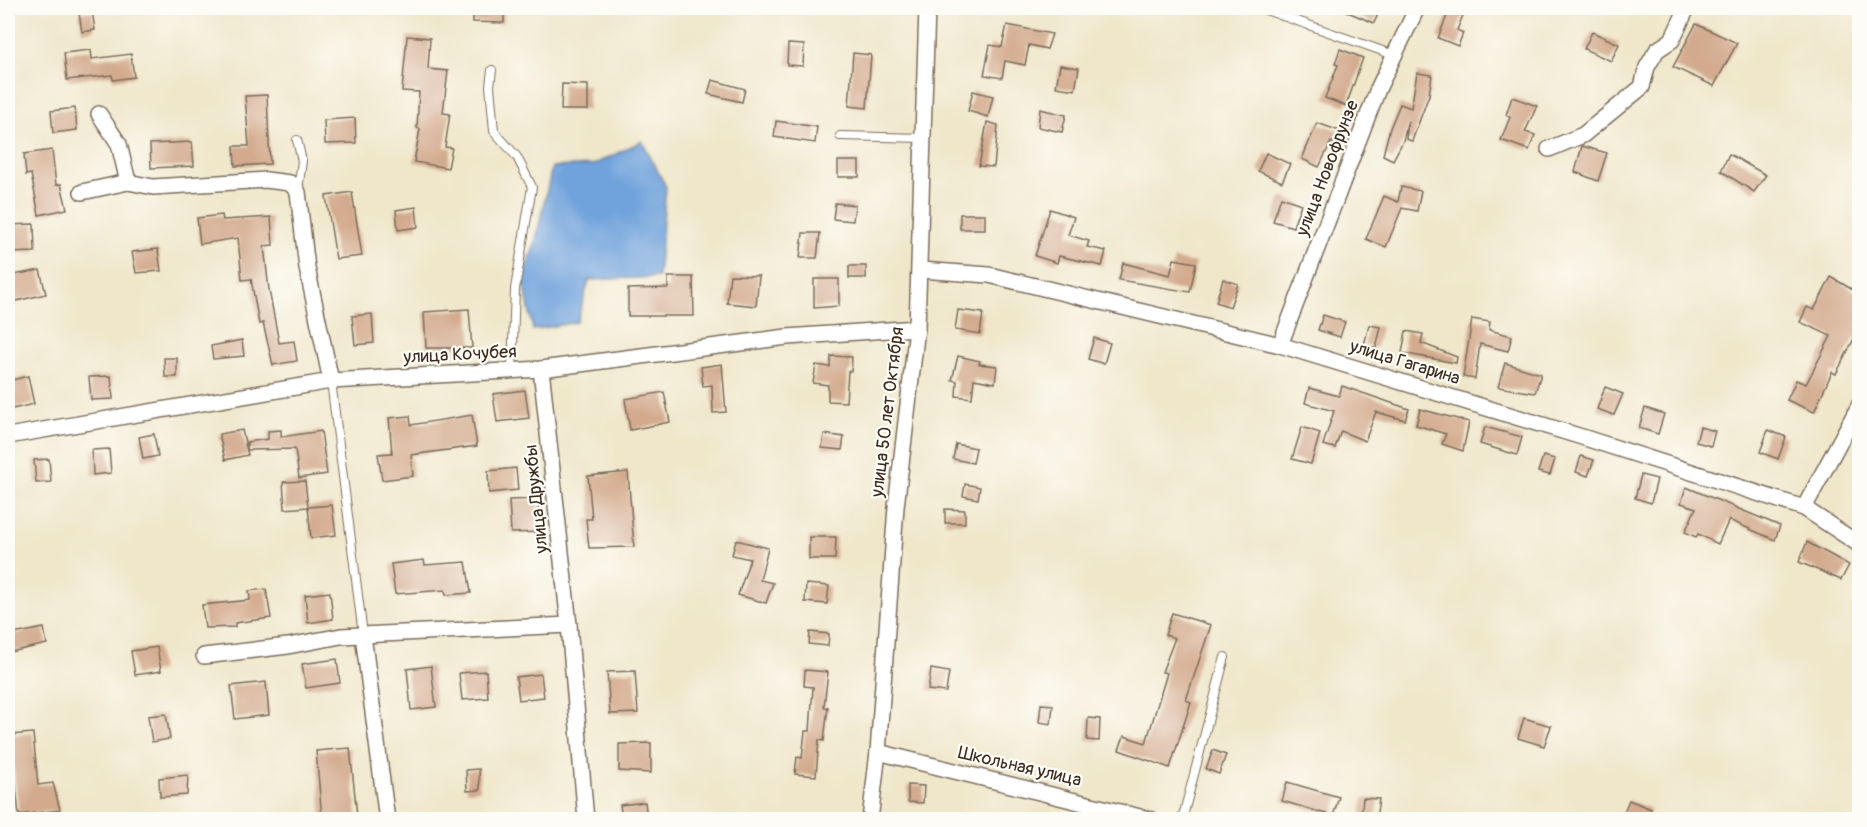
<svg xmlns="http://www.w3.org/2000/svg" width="1867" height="827" font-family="Pangolin,sans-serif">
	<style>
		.water { fill: #70a2db; stroke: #56667c; stroke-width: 1.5 }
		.building { fill: #d3aa8d }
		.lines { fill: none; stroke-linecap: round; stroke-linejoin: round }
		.service-casing { stroke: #7a6c5b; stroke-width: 10 }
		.minor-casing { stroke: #7a6c5b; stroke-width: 18 }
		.service { stroke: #fff; stroke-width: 8 }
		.minor { stroke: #fff; stroke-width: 15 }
		.labels { text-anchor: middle; stroke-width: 4.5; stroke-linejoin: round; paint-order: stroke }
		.street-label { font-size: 18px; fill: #3b2a1e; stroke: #fdfcf7 }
	</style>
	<rect width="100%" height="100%" fill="#fdfcf7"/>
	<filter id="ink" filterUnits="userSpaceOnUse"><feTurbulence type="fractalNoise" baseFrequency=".0167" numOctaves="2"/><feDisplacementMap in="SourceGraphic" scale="12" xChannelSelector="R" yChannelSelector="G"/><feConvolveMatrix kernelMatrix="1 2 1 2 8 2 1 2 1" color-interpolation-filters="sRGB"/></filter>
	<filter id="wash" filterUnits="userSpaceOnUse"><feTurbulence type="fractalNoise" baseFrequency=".008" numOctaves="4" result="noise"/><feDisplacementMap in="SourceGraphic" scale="24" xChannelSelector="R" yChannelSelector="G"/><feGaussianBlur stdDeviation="1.35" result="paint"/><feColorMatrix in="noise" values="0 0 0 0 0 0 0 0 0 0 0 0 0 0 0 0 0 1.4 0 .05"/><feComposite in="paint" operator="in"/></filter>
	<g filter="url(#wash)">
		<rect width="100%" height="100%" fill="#f0e7cb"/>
		<path class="water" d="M 642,141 L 666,187 L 658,277 L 589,280 L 577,322 L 533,330 L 523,277 L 535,244 L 552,167 L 593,165 Z"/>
		<g id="blocks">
			<g class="building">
				<path d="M 473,8 L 504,8 L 504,23 L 473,22 Z"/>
				<path d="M 1338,8 L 1368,8 L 1379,12 L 1374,23 Z"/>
				<path d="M 1450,8 L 1466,8 L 1457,30 L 1463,33 L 1458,46 L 1438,38 Z"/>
				<path d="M 92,11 L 95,30 L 82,32 L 79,13 Z"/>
				<path d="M 1696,24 L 1737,43 L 1714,86 L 1673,67 Z"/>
				<path d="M 1007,25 L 1052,34 L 1047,49 L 1029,45 L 1025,65 L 1005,61 L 1002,78 L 984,75 L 990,45 L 1002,47 Z"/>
				<path d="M 1592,32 L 1619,44 L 1611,61 L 1584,49 Z"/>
				<path d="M 407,36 L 430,38 L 428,69 L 448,71 L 443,113 L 450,114 L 445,147 L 452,148 L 448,168 L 414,162 L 420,129 L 417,128 L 419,92 L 402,91 Z"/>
				<path d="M 788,44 L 804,45 L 803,66 L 787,65 Z"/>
				<path d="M 1340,49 L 1363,58 L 1346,106 L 1325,98 L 1338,65 L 1335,64 Z"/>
				<path d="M 91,50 L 92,59 L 131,54 L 134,77 L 113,80 L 112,75 L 67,80 L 64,53 Z"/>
				<path d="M 853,53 L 871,55 L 867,108 L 849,106 Z"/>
				<path d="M 1060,65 L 1079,68 L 1075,90 L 1056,87 Z"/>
				<path d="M 1417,73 L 1432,75 L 1429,95 L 1412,141 L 1406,139 L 1408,121 L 1403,141 L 1393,160 L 1383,155 L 1390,128 L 1400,104 L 1411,108 Z"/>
				<path d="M 712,80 L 745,89 L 742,102 L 708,94 Z"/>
				<path d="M 562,84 L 588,85 L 588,110 L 561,110 Z"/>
				<path d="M 973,91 L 993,96 L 988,117 L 968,111 Z"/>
				<path d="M 267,95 L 270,164 L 235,166 L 234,146 L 249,146 L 245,96 Z"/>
				<path d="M 1512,97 L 1537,106 L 1525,132 L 1535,135 L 1529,150 L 1501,140 L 1510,117 L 1506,115 Z"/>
				<path d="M 75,108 L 77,130 L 53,133 L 51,111 Z"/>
				<path d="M 1040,109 L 1066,115 L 1062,132 L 1038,127 Z"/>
				<path d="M 355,118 L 356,143 L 325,144 L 324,120 Z"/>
				<path d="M 776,121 L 817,127 L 815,143 L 774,137 Z"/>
				<path d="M 987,122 L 998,125 L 994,167 L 979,166 Z"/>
				<path d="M 1317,123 L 1340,131 L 1336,144 L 1331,142 L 1319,167 L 1302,159 Z"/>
				<path d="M 192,142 L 194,166 L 151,168 L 150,144 Z"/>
				<path d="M 1582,146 L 1607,153 L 1598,181 L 1575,172 Z"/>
				<path d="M 52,150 L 56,185 L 61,184 L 67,209 L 39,215 L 31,174 L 26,175 L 24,154 Z"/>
				<path d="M 1266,153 L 1290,164 L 1282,182 L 1258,171 Z"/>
				<path d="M 1729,154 L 1766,175 L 1754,192 L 1721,171 Z"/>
				<rect x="838" y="161" width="21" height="16"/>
				<path d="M 1401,187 L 1421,191 L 1417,211 L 1402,208 L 1386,247 L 1366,239 L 1384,196 L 1398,202 Z"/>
				<path d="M 352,192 L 362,256 L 336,259 L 326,196 Z"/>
				<path d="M 1281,197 L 1301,204 L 1293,227 L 1273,221 Z"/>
				<path d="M 835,203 L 855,205 L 853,221 L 833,219 Z"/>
				<path d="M 416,207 L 418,227 L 398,230 L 396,210 Z"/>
				<path d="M 1050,209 L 1074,217 L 1068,235 L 1089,241 L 1087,247 L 1106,251 L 1102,266 L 1059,256 L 1057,263 L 1035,256 Z"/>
				<rect x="960" y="214" width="25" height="15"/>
				<path d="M 222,215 L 223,220 L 271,217 L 273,245 L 264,246 L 269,290 L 279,343 L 294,341 L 297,361 L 273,365 L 263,323 L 259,324 L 251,279 L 242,280 L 238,238 L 200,244 L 197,218 Z"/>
				<path d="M 34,224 L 35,252 L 8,253 L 8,225 Z"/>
				<path d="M 803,233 L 820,233 L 817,258 L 800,258 Z"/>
				<path d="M 158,249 L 161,271 L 136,273 L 132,252 Z"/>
				<path d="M 1174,259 L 1196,263 L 1190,292 L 1119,280 L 1123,263 L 1170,275 Z"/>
				<rect x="849" y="266" width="17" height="12"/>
				<path d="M 40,270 L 46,294 L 12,302 L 8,276 Z"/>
				<path d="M 730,275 L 759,276 L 756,306 L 727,303 Z"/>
				<path d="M 668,277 L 693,277 L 694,316 L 628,316 L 628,289 L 668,288 Z"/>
				<path d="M 1831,277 L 1860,294 L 1860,340 L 1855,337 L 1836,374 L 1832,372 L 1814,412 L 1787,400 L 1796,380 L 1806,384 L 1831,336 L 1800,322 L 1807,307 L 1814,310 Z"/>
				<path d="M 814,279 L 839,279 L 839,306 L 814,308 Z"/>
				<path d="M 1223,279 L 1238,284 L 1230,307 L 1216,302 Z"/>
				<path d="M 469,309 L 472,348 L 426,348 L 424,312 Z"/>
				<path d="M 958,310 L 983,313 L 980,334 L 955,330 Z"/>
				<path d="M 372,314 L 374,343 L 355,345 L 352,316 Z"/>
				<path d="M 1323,315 L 1345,322 L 1340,337 L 1318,330 Z"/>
				<path d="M 1472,319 L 1490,322 L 1489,330 L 1512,336 L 1508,351 L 1480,344 L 1475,379 L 1463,377 Z"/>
				<path d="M 1369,325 L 1381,327 L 1376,348 L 1364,345 Z"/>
				<path d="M 1406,331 L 1423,334 L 1421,343 L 1457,357 L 1456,363 L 1402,353 Z"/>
				<path d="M 1094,338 L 1110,343 L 1104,364 L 1088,359 Z"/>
				<path d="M 242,340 L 244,356 L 213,359 L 211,346 Z"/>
				<path d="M 831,356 L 852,357 L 851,371 L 848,371 L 846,402 L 828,401 L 828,385 L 813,383 L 816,365 L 830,367 Z"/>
				<path d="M 958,356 L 980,361 L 979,364 L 997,366 L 995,383 L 974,379 L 972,398 L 956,396 L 957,381 L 952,380 Z"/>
				<path d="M 164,358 L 177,358 L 177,377 L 165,377 Z"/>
				<path d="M 1505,363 L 1541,374 L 1535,393 L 1498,387 Z"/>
				<path d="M 722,364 L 726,412 L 713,413 L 712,385 L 703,386 L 701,367 Z"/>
				<path d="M 28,376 L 34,404 L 8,410 L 8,381 Z"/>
				<path d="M 111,376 L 113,399 L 91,400 L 89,377 Z"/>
				<path d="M 1342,386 L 1409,409 L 1405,420 L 1376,412 L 1365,441 L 1341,431 L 1335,448 L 1323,445 L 1334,411 L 1305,403 L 1309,388 L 1339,396 Z"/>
				<path d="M 1605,387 L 1623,394 L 1614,415 L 1597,409 Z"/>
				<path d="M 525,390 L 529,418 L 497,422 L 493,394 Z"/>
				<path d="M 664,392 L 670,422 L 630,430 L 625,399 Z"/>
				<path d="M 1645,408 L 1664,414 L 1658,434 L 1639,428 Z"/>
				<path d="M 1420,409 L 1469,422 L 1463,451 L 1442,444 L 1446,434 L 1416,425 Z"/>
				<path d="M 472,415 L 477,446 L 411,455 L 413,476 L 382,480 L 378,454 L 392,453 L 389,418 L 410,416 L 411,425 Z"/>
				<path d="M 1302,427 L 1320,433 L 1311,464 L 1292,459 Z"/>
				<path d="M 1485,427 L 1522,437 L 1517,455 L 1480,444 Z"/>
				<path d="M 1700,427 L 1715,431 L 1711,446 L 1696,442 Z"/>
				<path d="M 242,430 L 248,455 L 225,460 L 219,434 Z"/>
				<path d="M 281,430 L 281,437 L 321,431 L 327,474 L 299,478 L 295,449 L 247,450 L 247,442 L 268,439 L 268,431 Z"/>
				<path d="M 1768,430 L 1786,437 L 1778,459 L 1760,452 Z"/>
				<path d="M 154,434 L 158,456 L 143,459 L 139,437 Z"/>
				<path d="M 824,434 L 844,437 L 842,450 L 822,448 Z"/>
				<path d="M 956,444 L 976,448 L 973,463 L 953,459 Z"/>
				<path d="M 109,449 L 111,473 L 93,475 L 92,450 Z"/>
				<path d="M 1543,456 L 1555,459 L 1550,475 L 1538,472 Z"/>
				<path d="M 1581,456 L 1594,460 L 1588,476 L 1576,472 Z"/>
				<path d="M 49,459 L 51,482 L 36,483 L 34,460 Z"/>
				<path d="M 516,468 L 518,490 L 489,493 L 488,471 Z"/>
				<path d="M 628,472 L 634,547 L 589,548 L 586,519 L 592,519 L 588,476 Z"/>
				<path d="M 1641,475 L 1657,479 L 1651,503 L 1635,498 Z"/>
				<path d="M 305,481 L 308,507 L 285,509 L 283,482 Z"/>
				<path d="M 965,484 L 980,487 L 978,499 L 963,496 Z"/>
				<path d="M 1686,487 L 1780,526 L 1775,540 L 1729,520 L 1718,544 L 1698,534 L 1696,537 L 1685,532 L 1696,508 L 1681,503 Z"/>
				<path d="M 538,499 L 540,532 L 511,533 L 509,500 Z"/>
				<path d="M 332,505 L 336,535 L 311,538 L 308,507 Z"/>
				<path d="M 945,509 L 965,510 L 965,523 L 945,523 Z"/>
				<path d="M 809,537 L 836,537 L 835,559 L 809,559 Z"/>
				<path d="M 736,540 L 768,548 L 760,580 L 773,583 L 766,603 L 738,595 L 750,559 L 732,555 Z"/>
				<path d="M 1807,542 L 1849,565 L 1841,580 L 1799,562 Z"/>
				<path d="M 424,560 L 425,565 L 466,562 L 471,593 L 446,595 L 445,590 L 395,594 L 391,564 Z"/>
				<path d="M 806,584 L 829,586 L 827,604 L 805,602 Z"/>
				<path d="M 266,589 L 271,618 L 235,623 L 235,627 L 205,628 L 202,605 L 250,600 L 249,591 Z"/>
				<path d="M 330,592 L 333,619 L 308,623 L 305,595 Z"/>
				<path d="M 1172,613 L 1211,625 L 1186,700 L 1191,702 L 1170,768 L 1119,750 L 1124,736 L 1146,743 L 1167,673 L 1162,672 L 1175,638 L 1165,635 Z"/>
				<path d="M 44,628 L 47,644 L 10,652 L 8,635 Z"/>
				<path d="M 810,632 L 829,634 L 828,646 L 809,644 Z"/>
				<path d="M 157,647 L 161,671 L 135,675 L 131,651 Z"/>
				<path d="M 337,659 L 340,683 L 306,688 L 302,664 Z"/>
				<path d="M 431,666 L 436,707 L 411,710 L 407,669 Z"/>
				<path d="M 931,669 L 949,672 L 946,692 L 928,690 Z"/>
				<path d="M 805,670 L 828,672 L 824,707 L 828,707 L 824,741 L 819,740 L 816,776 L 795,774 L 797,757 L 802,758 L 805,731 L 810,731 L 813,687 L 804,686 Z"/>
				<path d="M 486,671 L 488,698 L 462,700 L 459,673 Z"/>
				<path d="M 635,671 L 638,713 L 610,714 L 607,672 Z"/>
				<path d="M 541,674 L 544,697 L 519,700 L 516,677 Z"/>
				<path d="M 266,682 L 269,715 L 235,719 L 231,686 Z"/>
				<path d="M 1041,704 L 1053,705 L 1051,724 L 1039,722 Z"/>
				<path d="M 166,714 L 170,739 L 152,742 L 148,716 Z"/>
				<path d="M 1088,718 L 1100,719 L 1099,741 L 1087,740 Z"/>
				<path d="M 1524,718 L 1551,726 L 1544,746 L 1518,738 Z"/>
				<path d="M 33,733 L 38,785 L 53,783 L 60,810 L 19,815 L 10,735 Z"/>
				<path d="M 651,743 L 651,773 L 619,771 L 619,744 Z"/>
				<path d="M 350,748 L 357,816 L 322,819 L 316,751 Z"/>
				<path d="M 1213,750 L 1226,755 L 1219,774 L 1206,769 Z"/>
				<path d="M 479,769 L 480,790 L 467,791 L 466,770 Z"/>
				<path d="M 188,775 L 187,795 L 160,797 L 159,778 Z"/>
				<path d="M 1287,782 L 1339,797 L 1333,816 L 1282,801 Z"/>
				<path d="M 908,785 L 924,786 L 923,803 L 908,802 Z"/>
				<path d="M 1363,798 L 1379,799 L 1376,819 L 1361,819 Z"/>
				<path d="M 1629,800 L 1651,809 L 1646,819 L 1621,819 Z"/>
				<path d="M 645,802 L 647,819 L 622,819 L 620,805 Z"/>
			</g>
		</g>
	</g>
	<g filter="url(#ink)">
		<use href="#blocks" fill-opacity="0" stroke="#7a6c5b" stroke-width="1.5"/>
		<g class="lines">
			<g class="service-casing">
				<g id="service">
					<path d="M 1260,8 L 1394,55"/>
					<path d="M 492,70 L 490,86 L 494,131 L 517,157 L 532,187 L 515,289 L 512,371"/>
					<path d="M 840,136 L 924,138"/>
					<path d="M 297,140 L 302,161 L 298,190"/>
					<path d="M 331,381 L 363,635"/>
					<path d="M 689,818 L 702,820"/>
					<path d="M 1182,820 L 1225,657"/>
				</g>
			</g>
			<g class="minor-casing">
				<g id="minor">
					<path d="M 99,114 L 119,144 L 128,182"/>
					<path d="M 1549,149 L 1583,135 L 1642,87 L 1647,67 L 1657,50 L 1672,40 L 1687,8"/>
					<path d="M 82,192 L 128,182 L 153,187 L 266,180 L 290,183 L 298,192 L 307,268 L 331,381"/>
					<path d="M 921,270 L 989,275 L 1280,345 L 1582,437 L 1804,508 L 1860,545"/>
					<path d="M 1280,345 L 1378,89 L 1417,8"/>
					<path d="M 541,369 L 569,625 L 586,820"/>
					<path d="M 8,436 L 331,381 L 541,369 L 787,337 L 917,328"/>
					<path d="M 1804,508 L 1860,404"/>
					<path d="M 363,635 L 387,820"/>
					<path d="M 204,656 L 288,646 L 341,636 L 569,625"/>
					<path d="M 878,752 L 1152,820"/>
					<path d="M 870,820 L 878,752 L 896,507 L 917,328 L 927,8"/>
				</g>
			</g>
			<use href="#service" class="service"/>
			<use href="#minor" class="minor"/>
		</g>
	</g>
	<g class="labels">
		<g class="street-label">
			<text transform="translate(1327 168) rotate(-69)" y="6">улица Новофрунзе</text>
			<text transform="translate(460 354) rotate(-3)" y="6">улица Кочубея</text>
			<text transform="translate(1405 362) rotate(17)" y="6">улица Гагарина</text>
			<text transform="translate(887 412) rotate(-83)" y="6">улица 50 лет Октября</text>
			<text transform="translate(536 499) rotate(-96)" y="6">улица Дружбы</text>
			<text transform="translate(1020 766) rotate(13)" y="6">Школьная улица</text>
		</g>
	</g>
	<rect width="1867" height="827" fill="none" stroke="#fdfcf7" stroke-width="30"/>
</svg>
